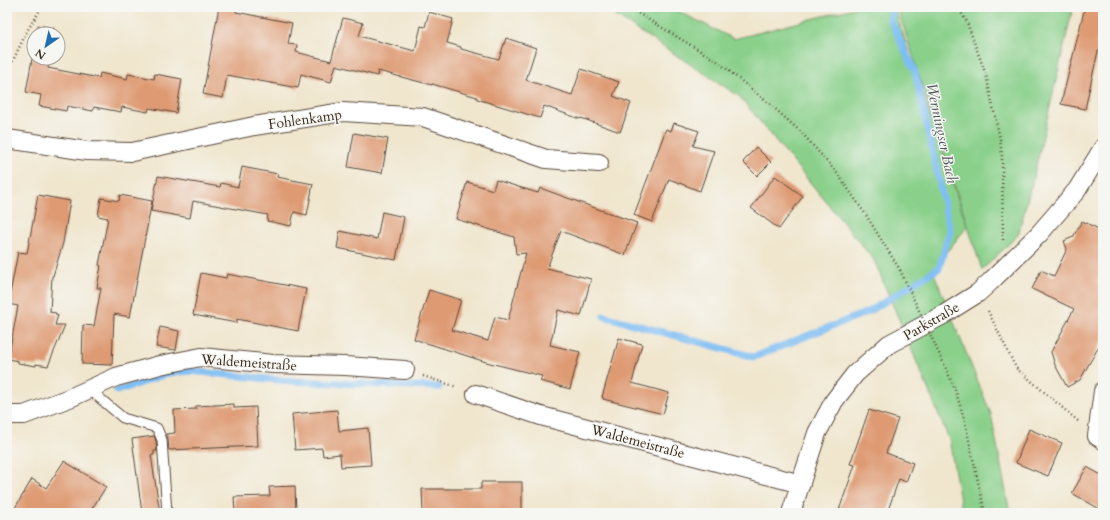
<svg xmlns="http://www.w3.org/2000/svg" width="1110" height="520" font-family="Cardo,serif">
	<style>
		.green { fill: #8ad08b; stroke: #627d54 }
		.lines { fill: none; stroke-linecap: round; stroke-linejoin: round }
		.stream { stroke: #7fbef3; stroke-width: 7 }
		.building { fill: #de9a72 }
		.service-casing { stroke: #564638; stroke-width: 11 }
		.minor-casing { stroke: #564638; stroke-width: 20 }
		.path { stroke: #564638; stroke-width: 2.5; stroke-dasharray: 1 3; stroke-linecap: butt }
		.service { stroke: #fff; stroke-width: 9 }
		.minor { stroke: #fff; stroke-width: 18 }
		.path-bridge { stroke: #564638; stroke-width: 2.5; stroke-dasharray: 1 3; stroke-linecap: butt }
		.labels { text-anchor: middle; stroke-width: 3; stroke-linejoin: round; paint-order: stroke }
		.street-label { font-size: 14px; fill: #3b2a1e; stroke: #f6f6f2 }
		.water-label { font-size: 15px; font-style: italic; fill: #4f565e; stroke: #f6f6f2 }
	</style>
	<rect width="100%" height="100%" fill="#f6f6f2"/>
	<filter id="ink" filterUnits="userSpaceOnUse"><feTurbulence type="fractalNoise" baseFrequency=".025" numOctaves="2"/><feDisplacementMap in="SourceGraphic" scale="8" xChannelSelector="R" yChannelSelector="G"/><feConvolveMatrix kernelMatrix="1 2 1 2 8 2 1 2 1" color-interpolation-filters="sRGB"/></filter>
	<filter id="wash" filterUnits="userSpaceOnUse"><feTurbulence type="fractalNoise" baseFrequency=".012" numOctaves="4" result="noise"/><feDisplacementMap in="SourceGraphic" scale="16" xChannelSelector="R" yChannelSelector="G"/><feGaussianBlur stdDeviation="0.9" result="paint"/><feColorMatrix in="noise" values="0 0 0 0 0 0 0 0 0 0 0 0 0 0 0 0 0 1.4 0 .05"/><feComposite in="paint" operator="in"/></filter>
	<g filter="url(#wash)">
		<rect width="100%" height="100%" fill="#f0e6ce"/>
		<g class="green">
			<path d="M 602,7 L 670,7 L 734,39 L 858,7 L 894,7 L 967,226 L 933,271 L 991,414 L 1010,513 L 962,513 L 949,439 L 874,260 L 739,96 Z"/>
			<path d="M 897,7 L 1073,7 L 1035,171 L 1018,235 L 982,270 Z"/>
		</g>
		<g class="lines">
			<g class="stream">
				<path d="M 7,8 L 7,7"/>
				<path d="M 604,316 L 754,357 L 870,311 L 939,268 L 950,231 L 915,72 L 890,19 L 893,7"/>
				<path d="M 117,391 L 169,373 L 189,371 L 289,381 L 439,387"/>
			</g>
		</g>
		<g id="blocks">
			<g class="building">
				<path d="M 219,7 L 237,7 L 236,12 L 292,23 L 288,44 L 297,45 L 296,52 L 331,61 L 343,18 L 363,23 L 359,36 L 415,51 L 421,26 L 425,27 L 429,12 L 453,19 L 447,43 L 461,47 L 461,49 L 499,59 L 506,38 L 536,48 L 526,80 L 572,95 L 581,69 L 619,82 L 613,96 L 631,103 L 620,132 L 581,118 L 580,119 L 544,106 L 540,118 L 477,99 L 477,97 L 432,84 L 432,85 L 378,71 L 377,76 L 336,65 L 331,82 L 301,74 L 298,88 L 227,75 L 223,98 L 203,94 Z"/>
				<path d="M 1085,7 L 1103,7 L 1103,52 L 1098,51 L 1085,109 L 1061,104 Z"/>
				<path d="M 38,25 L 54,28 L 53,34 L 37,34 Z"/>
				<path d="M 34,48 L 34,58 L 49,58 L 48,68 L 99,78 L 100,73 L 127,79 L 128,74 L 154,79 L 155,74 L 182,79 L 176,113 L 149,108 L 148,112 L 122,107 L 121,112 L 94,107 L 93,111 L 67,106 L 66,111 L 39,106 L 41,95 L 26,92 Z"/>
				<path d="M 674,123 L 699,131 L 693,146 L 714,151 L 700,191 L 669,179 L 652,222 L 634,215 L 666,129 L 671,131 Z"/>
				<path d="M 354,133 L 388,139 L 382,173 L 348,167 Z"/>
				<path d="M 756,147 L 771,162 L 757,176 L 743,162 Z"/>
				<path d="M 242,167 L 278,174 L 277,177 L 313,184 L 307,215 L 294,212 L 291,226 L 267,221 L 268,215 L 193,201 L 190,218 L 151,211 L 158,176 L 220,187 L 221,183 L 238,187 Z"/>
				<path d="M 775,176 L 803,196 L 779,229 L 751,208 Z"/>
				<path d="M 496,180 L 538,193 L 540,188 L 637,223 L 625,255 L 561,231 L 547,268 L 591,279 L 581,316 L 558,310 L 550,345 L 580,352 L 570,389 L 540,381 L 542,376 L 486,362 L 414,339 L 429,290 L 461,300 L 452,330 L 488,341 L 495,317 L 508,320 L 526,253 L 516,254 L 514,237 L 456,219 L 467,182 L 493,190 Z"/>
				<path d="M 38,195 L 70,201 L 63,243 L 53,276 L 52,276 L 50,312 L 56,313 L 56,315 L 58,315 L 55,325 L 65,325 L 48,366 L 36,364 L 36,366 L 18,363 L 18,361 L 8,359 L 18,306 L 8,304 L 18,252 L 27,253 Z"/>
				<path d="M 120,195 L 152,201 L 130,317 L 114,314 L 112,365 L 82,364 L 83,325 L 94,326 L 101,288 L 97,288 L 101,266 L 99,265 L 108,218 L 98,216 L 101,198 L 119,201 Z"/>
				<path d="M 382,212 L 404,217 L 396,260 L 337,248 L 340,231 L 377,239 Z"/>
				<path d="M 1082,221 L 1103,231 L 1103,339 L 1080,380 L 1067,387 L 1055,365 L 1051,352 L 1074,309 L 1032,289 L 1041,270 L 1054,276 L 1067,249 L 1064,241 L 1073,237 Z"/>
				<path d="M 201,273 L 226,278 L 227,274 L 306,289 L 298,331 L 237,319 L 237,323 L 193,315 Z"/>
				<path d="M 160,327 L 179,331 L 176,350 L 156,347 Z"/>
				<path d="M 619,338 L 642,344 L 632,383 L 669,393 L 663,414 L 603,399 L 603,397 L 602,397 Z"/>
				<path d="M 234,404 L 234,408 L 256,407 L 258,446 L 169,450 L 168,439 L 166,434 L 175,433 L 174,410 L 196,409 L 196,406 Z"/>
				<path d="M 337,410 L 339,431 L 368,428 L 371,465 L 341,467 L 340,454 L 323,456 L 322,448 L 295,450 L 292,414 Z"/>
				<path d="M 869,410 L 898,419 L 886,453 L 913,463 L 906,482 L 899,479 L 887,513 L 838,513 L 855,465 L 850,464 Z"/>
				<path d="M 1029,429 L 1062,443 L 1048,476 L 1016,463 Z"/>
				<path d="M 154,436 L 156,441 L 157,451 L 154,451 L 154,455 L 151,455 L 160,513 L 142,513 L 132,439 Z"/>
				<path d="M 64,461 L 106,487 L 89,513 L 12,513 L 32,479 L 46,488 Z"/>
				<path d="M 1087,467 L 1103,476 L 1103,511 L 1072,493 Z"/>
				<path d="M 481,482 L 522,482 L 522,513 L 423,513 L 422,489 L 481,489 Z"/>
				<path d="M 295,486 L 296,513 L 235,513 L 234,497 L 270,496 L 269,487 Z"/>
			</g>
		</g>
	</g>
	<g filter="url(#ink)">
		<use href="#blocks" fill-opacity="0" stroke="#564638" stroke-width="1"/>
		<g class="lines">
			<g class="service-casing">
				<path id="service" d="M 89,389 L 123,418 L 157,428 L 162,440 L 167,513"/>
			</g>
			<g class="minor-casing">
				<g id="minor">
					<path d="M 7,139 L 87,151 L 132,152 L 254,126 L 343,112 L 423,117 L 546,159 L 599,163"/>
					<path d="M 1103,391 L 1097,436 L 1103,440"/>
					<path d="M 476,394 L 541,416 L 801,484"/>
					<path d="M 7,415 L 24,415 L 72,397 L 116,377 L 160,365 L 201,357 L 273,364 L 345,366 L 405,370"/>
					<path d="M 791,513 L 817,433 L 834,401 L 855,374 L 889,344 L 943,315 L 978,293 L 990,282 L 1039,234 L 1077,190 L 1103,148"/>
				</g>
			</g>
			<g class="path">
				<path d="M 628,7 L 717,61 L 772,106 L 802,133 L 837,173 L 866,215 L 900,270"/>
				<path d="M 957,7 L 966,20 L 986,75 L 1000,139 L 1002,157 L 1003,240"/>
				<path d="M 7,97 L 9,69 L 27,31 L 42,7"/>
				<path d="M 988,311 L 1016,368 L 1078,421"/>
				<path d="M 944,364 L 955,389 L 965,422 L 985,513"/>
				<path d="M 423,376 L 457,387"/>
			</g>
			<use href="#service" class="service"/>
			<use href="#minor" class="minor"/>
			<path class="path-bridge" d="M 900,270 L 944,364"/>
		</g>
	</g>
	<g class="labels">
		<g class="street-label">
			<text transform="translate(305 119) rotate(-8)" y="5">Fohlenkamp</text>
			<text transform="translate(931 321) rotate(-30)" y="5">Parkstraße</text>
			<text transform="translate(249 362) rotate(4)" y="5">Waldemeistraße</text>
			<text transform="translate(638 441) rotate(15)" y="5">Waldemeistraße</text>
		</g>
		<g class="water-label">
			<text transform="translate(942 133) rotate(78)" y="5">Wermingser Bach</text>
		</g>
	</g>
	<rect width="1110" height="520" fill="none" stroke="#f6f6f2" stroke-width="24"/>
	<g transform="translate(46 46) rotate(214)"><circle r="19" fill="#f6f6f2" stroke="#aba49d"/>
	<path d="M0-3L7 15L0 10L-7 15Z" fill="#1f6fb2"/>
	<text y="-6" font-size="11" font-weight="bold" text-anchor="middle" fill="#3b2a1e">N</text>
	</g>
</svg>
